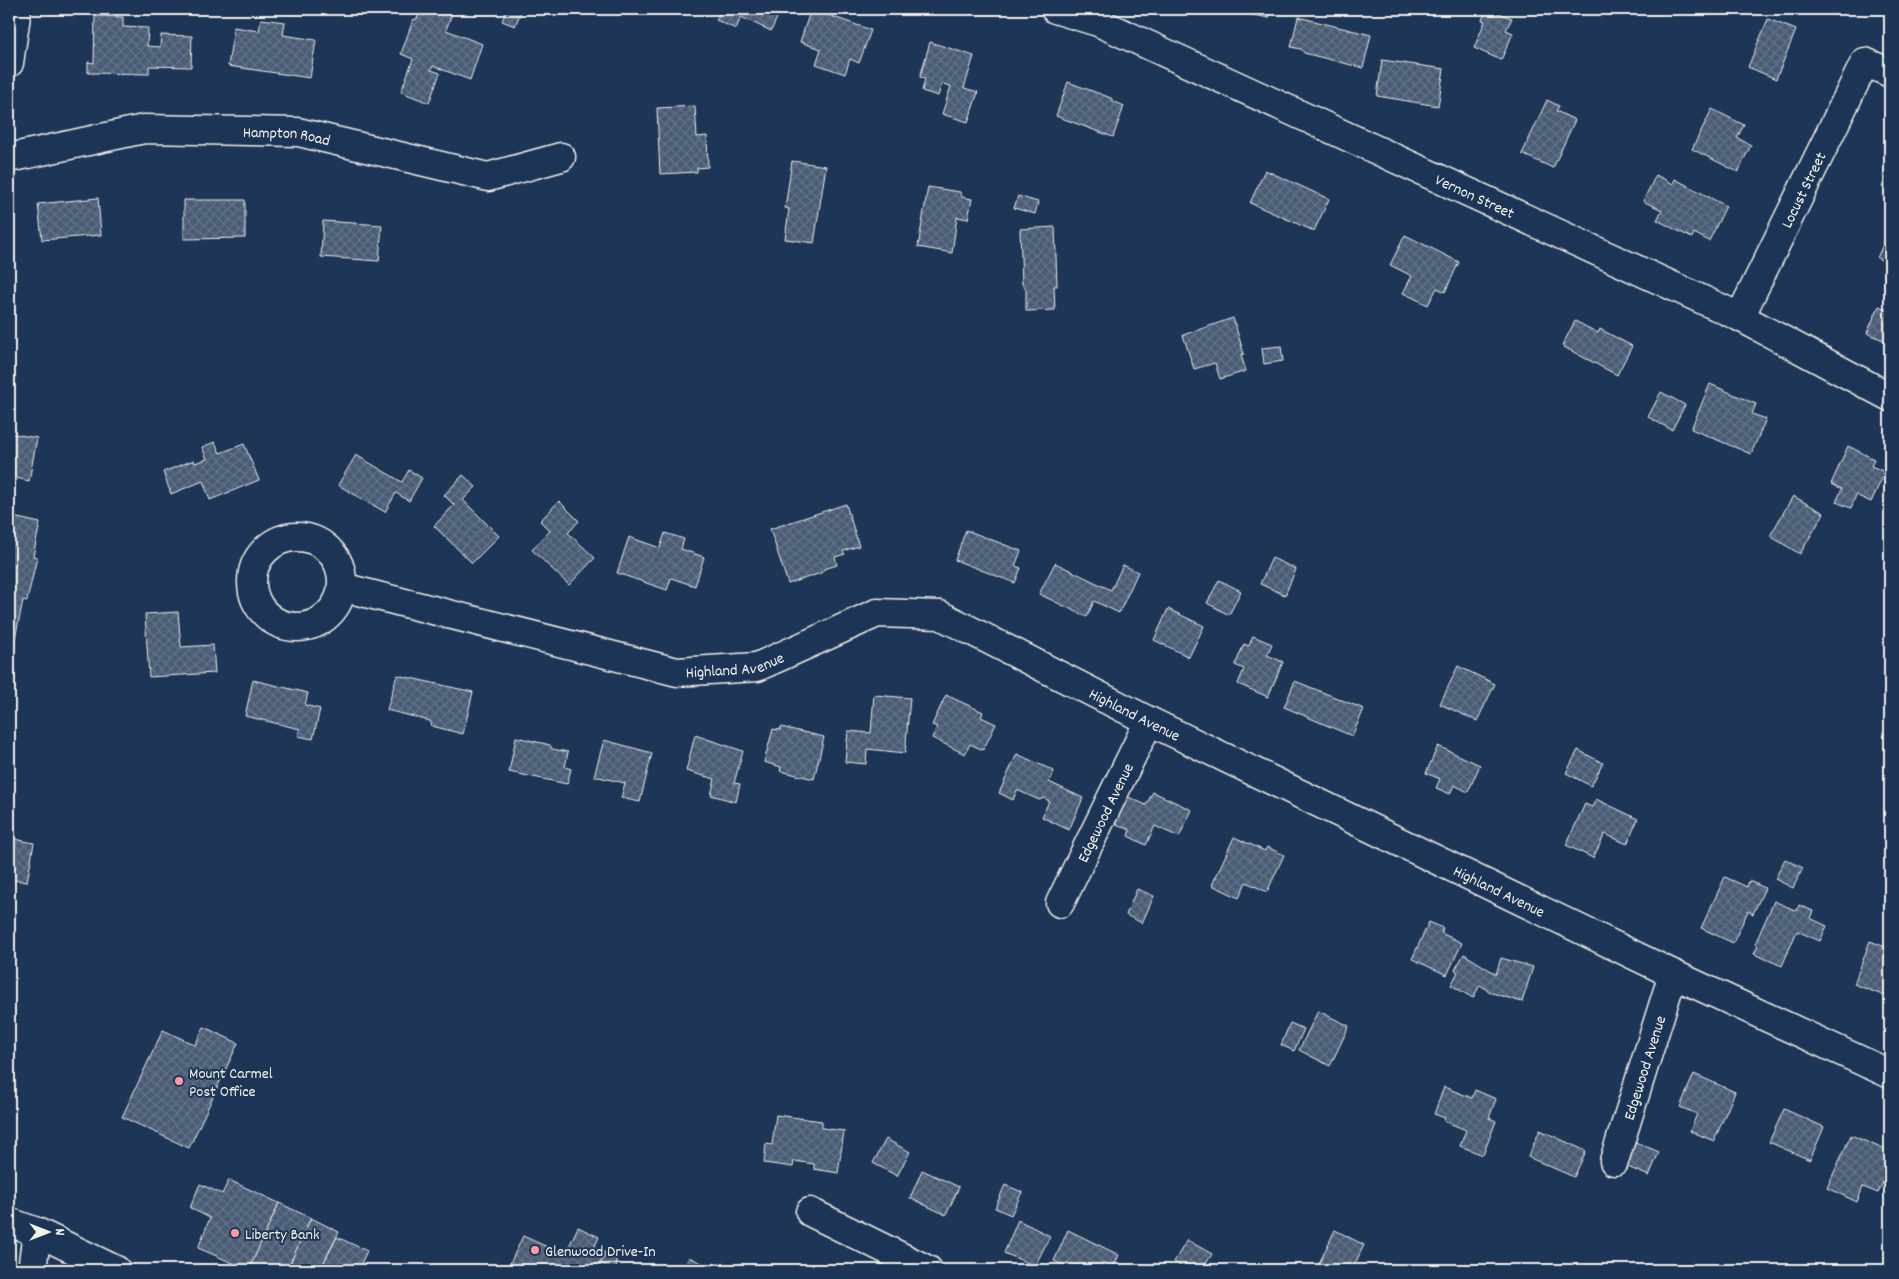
<svg xmlns="http://www.w3.org/2000/svg" width="1899" height="1279" font-family="Dekko,sans-serif">
	<style>
		.building { fill: url(#building-cross-hatch); stroke: #f4f1e8 }
		.lines { fill: none; stroke-linecap: round; stroke-linejoin: round }
		.street-casing { stroke: #f4f1e8; stroke-width: 31 }
		.primary-casing { stroke: #f4f1e8; stroke-width: 31 }
		.street { stroke: #1d3557; stroke-width: 28 }
		.primary { stroke: #1d3557; stroke-width: 28 }
		.poi-dot { fill: #ff9aa2; stroke: #1d3557; stroke-width: 2 }
		.labels { text-anchor: middle; stroke-width: 4; stroke-linejoin: round; paint-order: stroke }
		.street-label { font-size: 16px; fill: #f4f1e8; stroke: #1d3557 }
		.poi-label { font-size: 16px; fill: #f4f1e8; stroke: #1d3557; text-anchor: start }
	</style>
	<defs>
		<pattern id="building-cross-hatch" width="8" height="8" patternUnits="userSpaceOnUse" patternTransform="scale(1.25)"><rect width="8" height="8" fill="#485b74"/><path d="M0 0l8 8M0 8l8-8" fill="none" stroke="#637388"/></pattern>
	</defs>
	<rect width="100%" height="100%" fill="#1d3557"/>
	<filter id="ink" filterUnits="userSpaceOnUse"><feTurbulence type="fractalNoise" baseFrequency=".02" numOctaves="2"/><feDisplacementMap in="SourceGraphic" scale="10" xChannelSelector="R" yChannelSelector="G"/><feConvolveMatrix kernelMatrix="1 2 1 2 8 2 1 2 1" color-interpolation-filters="sRGB"/></filter>
	<g filter="url(#ink)">
		<g class="building">
			<path d="M 421,9 L 440,9 L 452,13 L 446,30 L 482,44 L 470,80 L 433,66 L 431,70 L 440,73 L 429,103 L 401,92 L 413,59 L 401,54 L 413,20 L 417,19 Z"/>
			<path d="M 507,9 L 522,9 L 515,26 L 502,21 Z"/>
			<path d="M 722,9 L 781,9 L 771,31 L 741,17 L 736,29 L 716,20 Z"/>
			<path d="M 811,9 L 871,30 L 859,63 L 850,59 L 845,74 L 816,64 L 821,49 L 800,42 Z"/>
			<path d="M 1224,9 L 1271,9 L 1269,18 Z"/>
			<path d="M 1487,9 L 1512,18 L 1506,30 L 1513,33 L 1501,60 L 1474,48 L 1485,21 L 1482,20 Z"/>
			<path d="M 95,16 L 123,17 L 123,27 L 148,28 L 147,46 L 160,47 L 161,35 L 192,36 L 191,67 L 149,66 L 149,74 L 88,73 L 88,62 L 94,63 Z"/>
			<path d="M 1298,17 L 1371,35 L 1363,68 L 1304,53 L 1301,49 L 1291,47 Z"/>
			<path d="M 261,19 L 285,22 L 283,35 L 316,40 L 310,78 L 228,66 L 234,27 L 259,31 Z"/>
			<path d="M 1768,19 L 1796,30 L 1776,79 L 1748,67 Z"/>
			<path d="M 930,42 L 974,56 L 964,88 L 978,92 L 968,122 L 942,114 L 951,86 L 942,84 L 938,96 L 922,91 L 925,79 L 920,77 Z"/>
			<path d="M 1382,60 L 1444,69 L 1438,106 L 1377,96 Z"/>
			<path d="M 1068,82 L 1111,98 L 1113,101 L 1124,106 L 1113,137 L 1056,116 Z"/>
			<path d="M 1547,100 L 1559,106 L 1556,111 L 1575,120 L 1553,168 L 1522,154 Z"/>
			<path d="M 695,106 L 697,137 L 707,136 L 708,167 L 697,168 L 697,172 L 660,174 L 657,108 Z"/>
			<path d="M 1712,109 L 1744,125 L 1737,138 L 1751,145 L 1738,172 L 1692,149 Z"/>
			<path d="M 792,161 L 826,166 L 814,243 L 785,239 L 789,209 L 785,208 Z"/>
			<path d="M 1890,169 L 1890,191 L 1882,187 Z"/>
			<path d="M 1265,170 L 1329,199 L 1314,231 L 1250,203 Z"/>
			<path d="M 1656,175 L 1673,184 L 1675,179 L 1726,206 L 1709,241 L 1694,233 L 1692,238 L 1657,220 L 1662,210 L 1643,201 Z"/>
			<path d="M 928,187 L 960,192 L 962,197 L 972,199 L 968,219 L 957,217 L 952,253 L 918,247 Z"/>
			<path d="M 1018,196 L 1038,202 L 1035,214 L 1014,208 Z"/>
			<path d="M 98,198 L 101,235 L 42,240 L 38,204 Z"/>
			<path d="M 184,200 L 245,200 L 245,238 L 184,239 Z"/>
			<path d="M 323,221 L 382,225 L 379,261 L 321,257 Z"/>
			<path d="M 1055,227 L 1057,286 L 1054,286 L 1055,310 L 1026,311 L 1026,289 L 1022,284 L 1020,229 Z"/>
			<path d="M 1405,235 L 1459,262 L 1445,292 L 1437,288 L 1428,305 L 1403,293 L 1412,276 L 1390,265 Z"/>
			<path d="M 1885,240 L 1890,243 L 1890,264 L 1877,258 Z"/>
			<path d="M 1879,306 L 1890,311 L 1890,343 L 1867,333 Z"/>
			<path d="M 1233,318 L 1244,354 L 1241,355 L 1246,371 L 1220,379 L 1215,363 L 1194,369 L 1183,335 Z"/>
			<path d="M 1575,321 L 1598,333 L 1600,329 L 1632,346 L 1617,375 L 1562,346 Z"/>
			<path d="M 1281,346 L 1283,361 L 1264,364 L 1262,348 Z"/>
			<path d="M 1710,384 L 1756,404 L 1752,414 L 1766,419 L 1751,454 L 1691,429 Z"/>
			<path d="M 1661,392 L 1685,405 L 1672,430 L 1648,417 Z"/>
			<path d="M 9,433 L 37,438 L 29,481 L 16,478 L 15,485 L 9,484 Z"/>
			<path d="M 215,442 L 220,453 L 244,444 L 259,480 L 210,500 L 203,481 L 171,494 L 163,472 L 194,460 L 195,463 L 207,459 L 202,447 Z"/>
			<path d="M 1848,446 L 1874,459 L 1871,466 L 1885,472 L 1871,502 L 1856,495 L 1851,508 L 1836,502 L 1842,489 L 1831,484 Z"/>
			<path d="M 356,455 L 402,482 L 409,470 L 422,478 L 409,501 L 396,493 L 385,512 L 338,485 Z"/>
			<path d="M 463,475 L 476,487 L 463,500 L 499,536 L 472,563 L 434,526 L 454,505 L 444,495 Z"/>
			<path d="M 1793,496 L 1824,513 L 1800,554 L 1770,536 Z"/>
			<path d="M 559,501 L 579,521 L 568,533 L 595,558 L 569,585 L 532,550 L 550,531 L 540,521 Z"/>
			<path d="M 846,504 L 859,546 L 843,551 L 845,554 L 835,557 L 837,565 L 824,569 L 821,573 L 788,584 L 770,529 Z"/>
			<path d="M 9,516 L 40,523 L 33,556 L 37,557 L 27,601 L 23,600 L 14,644 L 9,643 Z"/>
			<path d="M 966,530 L 1021,551 L 1015,566 L 1021,568 L 1015,583 L 955,560 Z"/>
			<path d="M 665,533 L 684,539 L 681,549 L 704,557 L 695,586 L 671,578 L 667,590 L 617,573 L 629,537 L 660,548 Z"/>
			<path d="M 1272,558 L 1296,569 L 1285,595 L 1260,584 Z"/>
			<path d="M 1055,563 L 1111,590 L 1123,565 L 1138,572 L 1119,613 L 1094,601 L 1087,617 L 1039,594 Z"/>
			<path d="M 1219,580 L 1241,591 L 1229,615 L 1207,603 Z"/>
			<path d="M 1168,609 L 1204,626 L 1189,657 L 1154,640 Z"/>
			<path d="M 178,612 L 181,647 L 213,645 L 215,673 L 149,677 L 145,614 Z"/>
			<path d="M 1253,636 L 1272,644 L 1267,655 L 1283,662 L 1268,697 L 1238,684 L 1244,669 L 1235,665 L 1244,644 L 1249,646 Z"/>
			<path d="M 1458,666 L 1495,684 L 1477,721 L 1440,704 Z"/>
			<path d="M 397,675 L 473,692 L 463,734 L 432,726 L 430,721 L 387,710 Z"/>
			<path d="M 253,680 L 308,693 L 305,705 L 320,709 L 313,739 L 298,736 L 300,729 L 245,716 Z"/>
			<path d="M 1295,681 L 1364,709 L 1352,736 L 1284,707 Z"/>
			<path d="M 874,695 L 910,698 L 905,753 L 867,749 L 866,764 L 845,762 L 848,731 L 871,733 Z"/>
			<path d="M 946,695 L 983,712 L 981,717 L 996,724 L 983,750 L 970,744 L 965,754 L 932,738 L 937,727 L 932,725 Z"/>
			<path d="M 781,727 L 824,737 L 814,779 L 780,771 L 781,767 L 764,762 L 773,729 L 780,730 Z"/>
			<path d="M 695,735 L 743,751 L 734,783 L 740,784 L 736,802 L 711,795 L 715,779 L 686,771 Z"/>
			<path d="M 516,737 L 550,745 L 552,749 L 568,752 L 565,767 L 571,769 L 567,784 L 509,772 Z"/>
			<path d="M 604,740 L 652,753 L 640,802 L 621,798 L 625,783 L 594,776 Z"/>
			<path d="M 1438,746 L 1480,765 L 1468,792 L 1454,785 L 1450,794 L 1436,788 L 1440,779 L 1426,773 Z"/>
			<path d="M 1578,750 L 1603,763 L 1591,786 L 1566,773 Z"/>
			<path d="M 1017,754 L 1054,771 L 1049,782 L 1083,798 L 1069,830 L 1042,817 L 1049,801 L 1044,798 L 1039,800 L 1017,790 L 1013,800 L 999,793 Z"/>
			<path d="M 1153,792 L 1192,810 L 1179,837 L 1155,826 L 1146,845 L 1128,836 L 1130,830 L 1114,823 L 1126,796 L 1146,805 Z"/>
			<path d="M 1596,799 L 1638,819 L 1627,844 L 1605,834 L 1593,858 L 1566,845 L 1585,804 L 1592,807 Z"/>
			<path d="M 1234,837 L 1265,851 L 1267,847 L 1284,855 L 1267,892 L 1246,882 L 1239,898 L 1212,885 Z"/>
			<path d="M 9,838 L 34,843 L 27,882 L 9,879 Z"/>
			<path d="M 1785,859 L 1803,868 L 1793,888 L 1775,879 Z"/>
			<path d="M 1725,877 L 1747,887 L 1749,881 L 1765,888 L 1753,914 L 1748,911 L 1733,943 L 1701,928 Z"/>
			<path d="M 1137,889 L 1154,896 L 1142,923 L 1126,915 Z"/>
			<path d="M 1774,901 L 1797,911 L 1799,905 L 1813,911 L 1810,918 L 1827,926 L 1820,941 L 1797,931 L 1782,966 L 1754,954 L 1758,946 L 1755,944 Z"/>
			<path d="M 1429,922 L 1443,928 L 1441,933 L 1462,943 L 1447,975 L 1412,959 Z"/>
			<path d="M 1870,941 L 1890,949 L 1890,998 L 1854,984 Z"/>
			<path d="M 1464,954 L 1496,974 L 1501,958 L 1533,967 L 1522,1002 L 1492,993 L 1480,985 L 1473,998 L 1451,985 L 1458,972 L 1455,970 Z"/>
			<path d="M 1318,1011 L 1349,1026 L 1330,1066 L 1299,1050 Z"/>
			<path d="M 1290,1023 L 1304,1029 L 1294,1051 L 1281,1045 Z"/>
			<path d="M 204,1027 L 238,1043 L 189,1148 L 122,1117 L 163,1030 L 195,1045 Z"/>
			<path d="M 1694,1074 L 1735,1092 L 1714,1141 L 1690,1131 L 1697,1114 L 1680,1107 Z"/>
			<path d="M 1444,1087 L 1472,1098 L 1475,1090 L 1496,1099 L 1489,1118 L 1496,1121 L 1483,1155 L 1460,1146 L 1466,1130 L 1444,1121 L 1445,1118 L 1434,1114 Z"/>
			<path d="M 1784,1109 L 1824,1127 L 1810,1160 L 1769,1142 Z"/>
			<path d="M 776,1115 L 822,1121 L 822,1128 L 844,1131 L 838,1173 L 814,1169 L 814,1164 L 794,1161 L 793,1167 L 764,1163 L 766,1144 L 772,1145 Z"/>
			<path d="M 1540,1130 L 1586,1151 L 1574,1177 L 1528,1157 Z"/>
			<path d="M 1851,1135 L 1890,1152 L 1890,1166 L 1878,1193 L 1863,1187 L 1857,1202 L 1827,1188 Z"/>
			<path d="M 886,1139 L 910,1152 L 897,1176 L 873,1163 Z"/>
			<path d="M 1633,1141 L 1659,1152 L 1649,1176 L 1623,1165 Z"/>
			<path d="M 922,1170 L 959,1187 L 946,1215 L 910,1198 Z"/>
			<path d="M 229,1180 L 279,1203 L 249,1270 L 198,1248 L 210,1218 L 190,1208 L 200,1184 L 222,1194 Z"/>
			<path d="M 1005,1185 L 1022,1192 L 1011,1215 L 995,1208 Z"/>
			<path d="M 279,1203 L 311,1218 L 287,1270 L 256,1270 L 250,1267 Z"/>
			<path d="M 311,1218 L 339,1232 L 320,1270 L 287,1270 Z"/>
			<path d="M 1018,1220 L 1050,1236 L 1035,1266 L 1004,1253 Z"/>
			<path d="M 578,1227 L 599,1237 L 594,1248 L 606,1253 L 597,1270 L 507,1270 L 523,1236 L 565,1255 Z"/>
			<path d="M 1068,1230 L 1119,1255 L 1112,1270 L 1073,1270 L 1054,1261 Z"/>
			<path d="M 1335,1230 L 1364,1245 L 1352,1270 L 1316,1270 Z"/>
			<path d="M 337,1237 L 367,1251 L 358,1270 L 320,1270 Z"/>
			<path d="M 1187,1240 L 1212,1254 L 1202,1270 L 1187,1270 L 1174,1262 Z"/>
			<path d="M 606,1253 L 615,1257 L 617,1265 L 615,1270 L 597,1270 Z"/>
			<path d="M 689,1257 L 716,1270 L 683,1270 Z"/>
		</g>
		<g class="lines">
			<g class="street-casing">
				<g id="street">
					<path id="s1" d="M 1055,9 L 1098,22 L 1740,317 L 1890,397"/>
					<path d="M 9,63 L 17,9"/>
					<path id="s2" d="M 9,158 L 144,129 L 298,132 L 488,177 L 561,157"/>
					<path id="s3" d="M 1740,317 L 1865,62 L 1890,73"/>
					<circle cx="297" cy="582" r="45"/>
					<path id="s4" d="M 342,587 L 677,672 L 757,667 L 877,613 L 940,615 L 1149,721 L 1673,974 L 1890,1074"/>
					<path id="s5" d="M 1060,903 L 1149,721"/>
					<path id="s6" d="M 1614,1161 L 1673,974"/>
					<path d="M 810,1212 L 928,1270"/>
					<path d="M 32,1270 L 37,1232"/>
				</g>
			</g>
			<g class="primary-casing">
				<path id="primary" d="M 9,1222 L 37,1232 L 116,1270"/>
			</g>
			<use href="#street" class="street"/>
			<use href="#primary" class="primary"/>
		</g>
	</g>
	<g class="poi-dot">
		<circle cx="179" cy="1081" r="5"/>
		<circle cx="235" cy="1233" r="5"/>
		<circle cx="535" cy="1250" r="5"/>
	</g>
	<g class="labels">
		<g class="street-label">
			<text dy="6" stroke="none"><textPath href="#s2" startOffset="281">Hampton Road</textPath></text>
			<text dy="6" stroke="none"><textPath href="#s3" startOffset="142">Locust Street</textPath></text>
			<text dy="6" stroke="none"><textPath href="#s1" startOffset="460">Vernon Street</textPath></text>
			<text dy="6" stroke="none"><textPath href="#s4" startOffset="404">Highland Avenue</textPath></text>
			<text dy="6" stroke="none"><textPath href="#s4" startOffset="839">Highland Avenue</textPath></text>
			<text dy="6" stroke="none"><textPath href="#s5" startOffset="101">Edgewood Avenue</textPath></text>
			<text dy="6" stroke="none"><textPath href="#s4" startOffset="1244">Highland Avenue</textPath></text>
			<text dy="6" stroke="none"><textPath href="#s6" startOffset="98">Edgewood Avenue</textPath></text>
		</g>
		<g class="poi-label">
			<text x="189" y="1078">Mount Carmel<tspan x="189" dy="18">Post Office</tspan></text>
			<text x="245" y="1239">Liberty Bank</text>
			<text x="545" y="1256">Glenwood Drive-In</text>
		</g>
	</g>
	<rect width="1899" height="1279" fill="none" stroke="#1d3557" stroke-width="30"/>
	<rect x="15" y="15" width="1869" height="1249" fill="none" stroke="#f4f1e8" stroke-width="2" filter="url(#ink)"/>
	<g transform="translate(48 1232) rotate(90)" stroke="#1d3557" stroke-width="4" paint-order="stroke">
	<path d="M0-4L9 19L0 12L-9 19Z" fill="#f4f1e8"/>
	<text y="-8" font-size="14" font-weight="bold" text-anchor="middle" fill="#f4f1e8">N</text>
	</g>
</svg>
